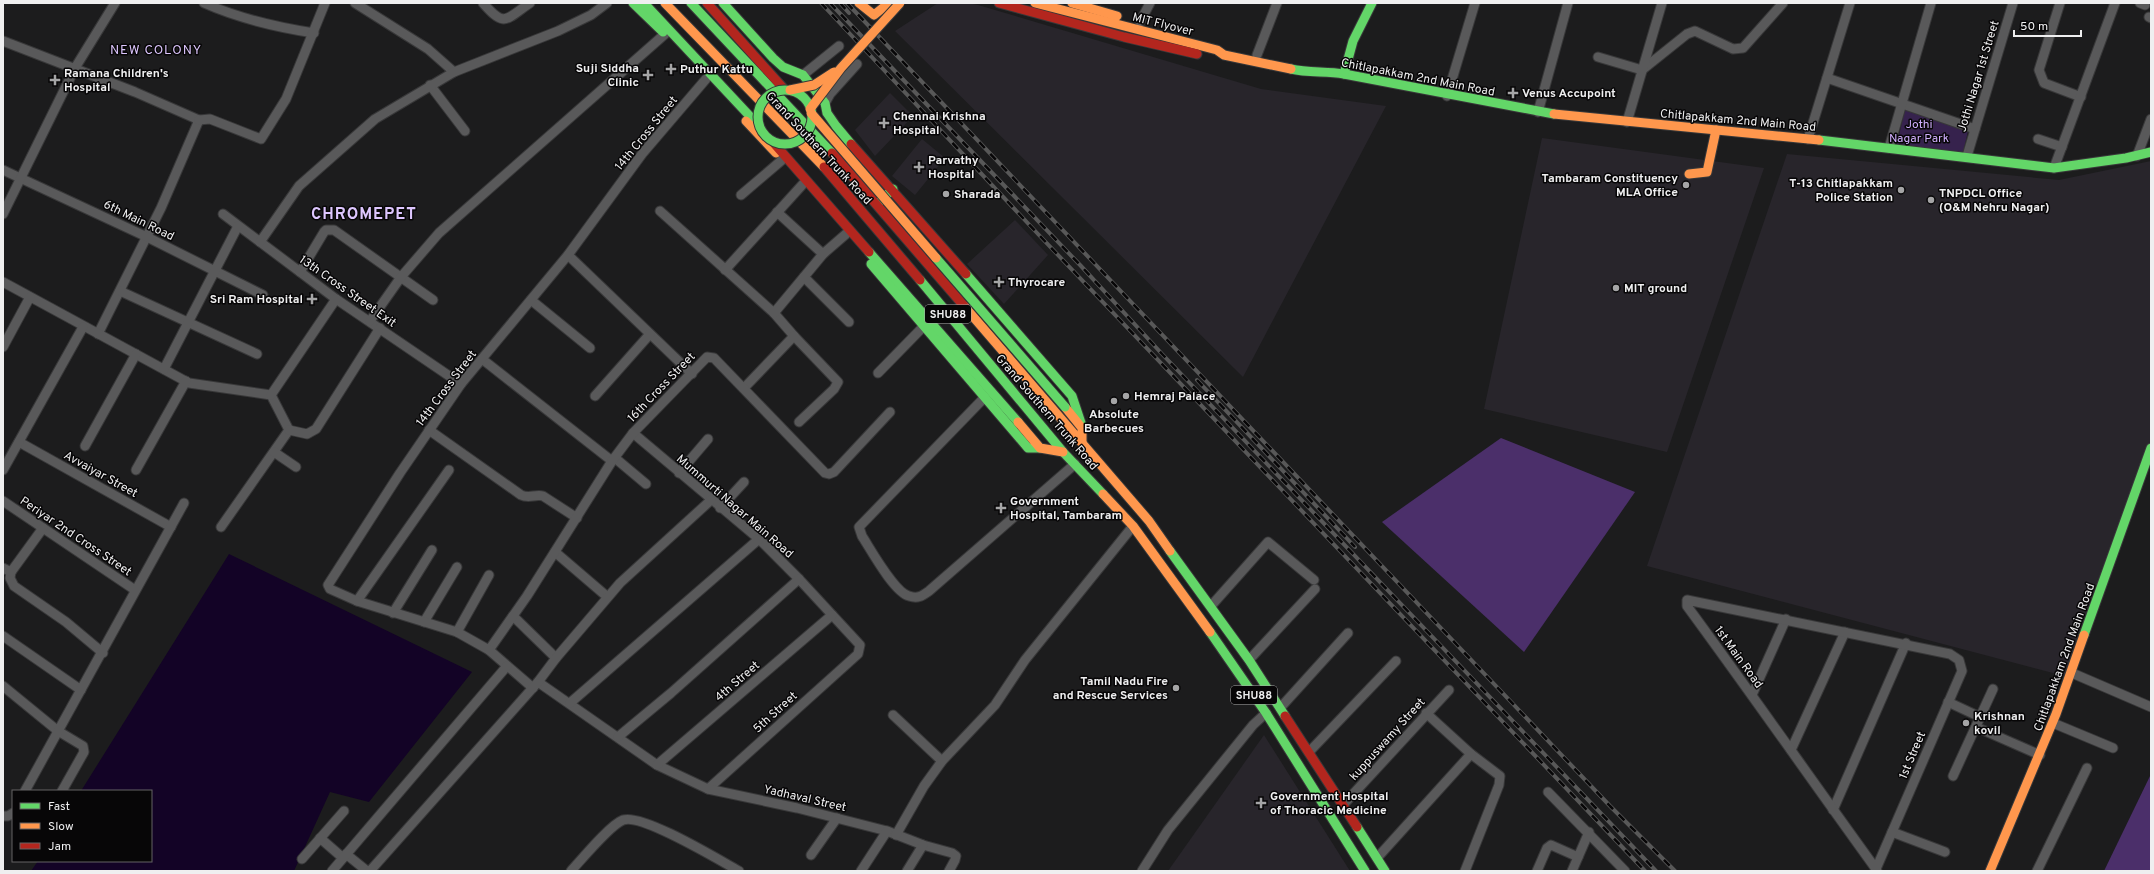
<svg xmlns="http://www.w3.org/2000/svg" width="2154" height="874" font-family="Overpass,sans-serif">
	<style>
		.built { fill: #28252b }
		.green { fill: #36224d }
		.forest { fill: #4b2f6a }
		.water { fill: #130326 }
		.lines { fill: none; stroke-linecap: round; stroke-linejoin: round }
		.street-casing { stroke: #383839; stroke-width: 11 }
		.fast-casing { stroke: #383839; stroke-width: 11 }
		.slow-casing { stroke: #383839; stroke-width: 11 }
		.jam-casing { stroke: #383839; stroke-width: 11 }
		.street { stroke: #59595a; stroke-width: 9 }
		.fast { stroke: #63d668; stroke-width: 9 }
		.slow { stroke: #ff974d; stroke-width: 9 }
		.jam { stroke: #b3261e; stroke-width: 9 }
		.rail-casing { stroke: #585858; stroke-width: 4 }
		.rail { stroke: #070607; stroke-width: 2.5; stroke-dasharray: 8; stroke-linecap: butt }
		.fast-bridge-casing { stroke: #383839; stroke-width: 11; stroke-linecap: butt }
		.slow-bridge-casing { stroke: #383839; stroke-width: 11; stroke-linecap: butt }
		.fast-bridge { stroke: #63d668; stroke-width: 9 }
		.slow-bridge { stroke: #ff974d; stroke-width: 9 }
		.poi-dot { fill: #a5a5a6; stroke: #070607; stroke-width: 1.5 }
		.labels { text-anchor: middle; stroke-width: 3; stroke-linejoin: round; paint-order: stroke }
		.shield { fill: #070607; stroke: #a9a9aa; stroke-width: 1 }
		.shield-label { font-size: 11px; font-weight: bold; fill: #efeff0 }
		.street-label { font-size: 12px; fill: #efeff0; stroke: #070607 }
		.poi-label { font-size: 12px; font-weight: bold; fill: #efeff0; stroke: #070607; text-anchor: start }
		.park-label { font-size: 12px; fill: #d1affe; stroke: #070607 }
		.neighbourhood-label { font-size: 13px; letter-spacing: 1px; fill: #ddc6fe; stroke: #070607 }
		.district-label { font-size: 16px; font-weight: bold; letter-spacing: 1px; fill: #ddc6fe; stroke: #070607 }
	</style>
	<rect width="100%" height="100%" fill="#1c1c1d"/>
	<g class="built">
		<path d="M 938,3 L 968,3 L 978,5 L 1261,89 L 1386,106 L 1243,377 L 895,31 Z"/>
		<path d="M 890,93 L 913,116 L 875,156 L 855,130 Z"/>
		<path d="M 1542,138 L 1764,168 L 1667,452 L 1484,409 Z"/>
		<path d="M 922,139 L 945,158 L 915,195 L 892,176 Z"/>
		<path d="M 1787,154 L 2059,180 L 2151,161 L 2151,439 L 2068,677 L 1647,566 Z"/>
		<path d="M 1015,220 L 1048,255 L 1004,304 L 967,264 Z"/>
		<path d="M 1264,735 L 1350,871 L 1168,871 Z"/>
	</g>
	<path class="green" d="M 1905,109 L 1968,131 L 1963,153 L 1897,144 Z"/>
	<g class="forest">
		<path d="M 1501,438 L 1635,492 L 1524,652 L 1382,522 Z"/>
		<path d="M 2151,774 L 2151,871 L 2104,871 Z"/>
	</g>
	<path class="water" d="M 229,554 L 472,672 L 369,802 L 330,792 L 294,871 L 31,871 L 38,861 L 151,861 L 151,791 L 81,791 Z"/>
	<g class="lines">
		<g class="street-casing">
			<g id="street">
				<path d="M 204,3 C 240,19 275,27 314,33"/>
				<path d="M 355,3 L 428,49 L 454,72"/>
				<path d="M 483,3 C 505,28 505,20 530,3"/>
				<path d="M 2060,3 L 2039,70 L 2044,83 L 2081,97"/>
				<path d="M 2140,3 L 2145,5"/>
				<path d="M 2149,17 L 2151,18"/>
				<path d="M 1140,22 L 1150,3"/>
				<path d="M 3,41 L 135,92 L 199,120 L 161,208 L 98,334"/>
				<path d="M 1257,55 L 1277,3"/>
				<path d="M 1598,57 L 1642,70 L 1687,34 L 1695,31 L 1733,49 L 1743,48 L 1783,3"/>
				<path d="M 803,75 L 839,46"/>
				<path d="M 1827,78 L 1975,129"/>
				<path d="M 430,85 L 465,131"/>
				<path d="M 1447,96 L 1475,3"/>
				<path d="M 825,103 L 830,94 L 857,64"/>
				<path d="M 1538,112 L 1568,3"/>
				<path d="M 199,120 L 210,119 L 261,139 L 286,99 L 325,3"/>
				<path d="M 1627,122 L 1662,3"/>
				<path d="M 1808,139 L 1850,3"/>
				<path d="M 2038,139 L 2062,147"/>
				<path d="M 1889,148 L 1931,3"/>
				<path d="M 1967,156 L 2013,3"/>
				<path d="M 2137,156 L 2151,119"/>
				<path d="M 2054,168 L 2115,3"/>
				<path d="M 3,170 L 147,237 L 263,295"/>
				<path d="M 741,195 L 782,160"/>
				<path d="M 660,211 L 774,313 L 794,336 L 744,388"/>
				<path d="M 777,212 L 823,254"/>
				<path d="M 3,214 L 75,68 L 115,3"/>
				<path d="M 223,214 L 336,299 L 461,384"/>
				<path d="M 260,242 L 299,186 L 375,119 L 454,72 L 558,31 L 591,15 L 607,3"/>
				<path d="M 568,255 L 692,374"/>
				<path d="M 725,270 L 803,184"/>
				<path d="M 300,272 L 324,232 L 326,230 L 334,230 L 433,300"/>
				<path d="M 804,277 L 849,322"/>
				<path d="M 3,282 L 189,383 L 271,395 L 289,430 L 221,527"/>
				<path d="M 120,291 L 257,354"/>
				<path d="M 531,300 L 590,348"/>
				<path d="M 774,313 L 823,254 L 846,234"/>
				<path d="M 370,321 L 401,277 L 439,233 L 665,34"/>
				<path d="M 794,336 L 838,382 L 834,389 L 799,422"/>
				<path d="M 3,347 L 30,297"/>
				<path d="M 482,359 L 612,461"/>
				<path d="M 164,369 L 238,226"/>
				<path d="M 878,373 L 923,327"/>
				<path d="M 271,395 L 336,299"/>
				<path d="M 595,396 L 650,334"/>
				<path d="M 984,398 L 859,527 L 862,536 C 871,550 894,592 909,596 C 918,599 922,596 929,591 L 1075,464"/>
				<path d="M 289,430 L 307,434 L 316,429 L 380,328"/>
				<path d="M 429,430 L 521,495 C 529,499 535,494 543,496 L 577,518"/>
				<path d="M 633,433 L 759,539 L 799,579 L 860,645 L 858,654 L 708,789"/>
				<path d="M 19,442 L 171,527"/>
				<path d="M 85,446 L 136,354"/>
				<path d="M 274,452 L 296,467"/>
				<path d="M 615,458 L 646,484"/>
				<path d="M 3,470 L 83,327"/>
				<path d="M 136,470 L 186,381"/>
				<path d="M 679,473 L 708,439"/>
				<path d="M 3,501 L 135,590"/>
				<path d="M 720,508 L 744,482"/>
				<path d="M 555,552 L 604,594"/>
				<path d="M 3,568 L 11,572 L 10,578 L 14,586 L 66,622 L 103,653"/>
				<path d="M 11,572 L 43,528"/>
				<path d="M 357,601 L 449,470"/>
				<path d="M 1211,606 L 1268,542 L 1314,580"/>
				<path d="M 393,613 L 432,550"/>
				<path d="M 513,616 L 556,658"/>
				<path d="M 424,622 L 457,567"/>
				<path d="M 457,632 L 489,575"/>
				<path d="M 3,636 L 81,690"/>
				<path d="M 489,650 L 527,596 L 612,461 L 633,433 L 707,357 L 714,358 L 825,473 L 829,474 L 834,472 L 890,412"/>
				<path d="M 1249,660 L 1315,589"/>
				<path d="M 2072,673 L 2151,707"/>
				<path d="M 538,682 L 657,765 L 708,789 L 797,808 L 887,831 L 923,845 L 952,853 L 956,856 L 955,860 L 949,871"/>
				<path d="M 3,686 L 58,731 L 83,746 L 84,752 L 62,791"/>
				<path d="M 533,688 L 489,650 L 457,632 L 357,601 L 330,589 L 328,585 L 400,473 L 461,384 L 568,255 L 642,154 L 706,79"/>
				<path d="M 1752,695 L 1786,619"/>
				<path d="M 1948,702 L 1980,717"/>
				<path d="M 570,703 L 759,539"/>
				<path d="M 1281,707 L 1348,633"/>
				<path d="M 1426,713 L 1471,754 L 1500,776 L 1499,785 L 1465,871"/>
				<path d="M 893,715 L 942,761"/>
				<path d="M 2053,723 L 2113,748"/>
				<path d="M 1976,727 L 2040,755"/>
				<path d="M 618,737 L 671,693 L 799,579"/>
				<path d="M 1791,750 L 1845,632"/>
				<path d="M 1309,752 L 1396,661"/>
				<path d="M 657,765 L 832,615"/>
				<path d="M 1953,776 L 1993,689"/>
				<path d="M 25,791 L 184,503"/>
				<path d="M 1548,792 L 1625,871"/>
				<path d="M 1343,805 L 1449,690"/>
				<path d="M 1833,810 L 1906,643"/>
				<path d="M 3,816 L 8,816 L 13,813"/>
				<path d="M 1892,832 L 1945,852"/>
				<path d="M 896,835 L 924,786 L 942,761 L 995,705 L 1025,660 L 1133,526"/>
				<path d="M 320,838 L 343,858"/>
				<path d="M 346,854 L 367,871"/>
				<path d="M 811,855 L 837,818"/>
				<path d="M 1377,858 L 1471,754"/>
				<path d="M 302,859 L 344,811"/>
				<path d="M 332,871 L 507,666"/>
				<path d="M 370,871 L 538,682 L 556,658 L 620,583 L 711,500"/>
				<path d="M 571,871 C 582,859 610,825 623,820 C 642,813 719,860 739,871"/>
				<path d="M 861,871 L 887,831"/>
				<path d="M 907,871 L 923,845"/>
				<path d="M 1142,871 L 1168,830 L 1253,725 L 1266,713"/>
				<path d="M 1537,871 L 1547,848 L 1551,845 L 1578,857"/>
				<path d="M 1572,871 L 1589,832"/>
				<path d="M 1875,871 L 1876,869 L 1962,671 L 1959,660 L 1950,654 L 1687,600 L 1687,606 C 1751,693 1813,782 1876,869 L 1877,871"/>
				<path d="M 2037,871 L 2087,768"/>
			</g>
		</g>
		<g class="fast-casing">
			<g id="fast">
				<path d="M 633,3 L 663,32"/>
				<path d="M 644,3 L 759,126"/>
				<path d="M 691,3 L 832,153"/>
				<path d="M 723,3 L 773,58 L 783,67 L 803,75 L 825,103 L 827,113 L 836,126 L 851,144"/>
				<path d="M 1291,69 C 1308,73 1326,71 1344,74 L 1554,114"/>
				<path d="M 1344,74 L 1353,41 L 1372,3"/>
				<path d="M 1819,140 L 2054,168 L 2126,158 L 2151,152"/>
				<path d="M 877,204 L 893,189"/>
				<path d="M 869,252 L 1018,422"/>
				<path d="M 871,264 L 1028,448 L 1040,448"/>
				<path d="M 966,274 L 1072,396 L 1082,426"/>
				<path d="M 920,280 L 1063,452 L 1103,494"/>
				<path d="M 1170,551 L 1249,660 L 1285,716"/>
				<path d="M 1210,632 L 1266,713 L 1365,871"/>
				<path d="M 2084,635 L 2151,448"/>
				<path d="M 1357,827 L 1385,871"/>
			</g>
		</g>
		<g class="slow-casing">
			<g id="slow">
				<path d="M 665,3 L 824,167"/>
				<path d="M 859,3 L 874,15 L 889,3"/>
				<path d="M 1035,3 L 1217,50 L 1224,55 L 1291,69"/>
				<path d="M 1072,3 L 1117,16"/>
				<path d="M 1554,114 L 1819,140"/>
				<path d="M 746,121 L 776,153"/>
				<path d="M 1689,174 L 1707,172 L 1716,130"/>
				<path d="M 964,306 L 1149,521 L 1170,551"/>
				<path d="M 1065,407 L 1082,428 L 1082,442"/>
				<path d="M 1018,422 L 1040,448 L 1063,452"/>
				<path d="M 1103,494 L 1133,526 L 1210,632"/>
				<path d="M 1990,871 L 2056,714 L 2084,635"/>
			</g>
		</g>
		<g class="jam-casing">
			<g id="jam">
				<path d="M 707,3 L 783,88"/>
				<path d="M 999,3 L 1124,37 L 1197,54"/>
				<path d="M 772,141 L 869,252"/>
				<path d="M 851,144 L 966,274"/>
				<path d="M 832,153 L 964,306"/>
				<path d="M 824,167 L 920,280"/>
				<path d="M 1285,716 L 1357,827"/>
			</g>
		</g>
		<use href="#street" class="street"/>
		<use href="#fast" class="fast"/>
		<use href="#slow" class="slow"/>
		<use href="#jam" class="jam"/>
		<g class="rail-casing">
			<g id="rail">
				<path d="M 821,3 L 1038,234 L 1645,871"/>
				<path d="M 830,3 L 1081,266 L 1163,355 L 1656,871"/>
				<path d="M 840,3 L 849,13"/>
				<path d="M 847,3 L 1610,806 L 1675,871"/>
				<path d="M 1197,380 L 1355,547"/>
			</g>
		</g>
		<use href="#rail" class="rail"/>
		<g class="fast-bridge-casing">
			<g id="fast-bridge">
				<circle cx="785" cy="117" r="27"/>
				<path d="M 936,258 L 1065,407"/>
			</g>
		</g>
		<g class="slow-bridge-casing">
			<g id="slow-bridge">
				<path d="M 790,90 L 814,85 L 834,72"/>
				<path d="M 810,109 L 841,68 L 900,3"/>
				<path d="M 811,113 L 936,258"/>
			</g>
		</g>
		<use href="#fast-bridge" class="fast-bridge"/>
		<use href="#slow-bridge" class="slow-bridge"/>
	</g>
	<g class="poi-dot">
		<path d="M669 63h4v4h4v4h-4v4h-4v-4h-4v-4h4z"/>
		<path d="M646 69h4v4h4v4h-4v4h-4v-4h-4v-4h4z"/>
		<path d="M53 74h4v4h4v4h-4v4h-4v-4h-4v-4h4z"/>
		<path d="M1511 87h4v4h4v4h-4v4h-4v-4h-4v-4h4z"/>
		<path d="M882 117h4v4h4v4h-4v4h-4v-4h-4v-4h4z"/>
		<path d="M917 161h4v4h4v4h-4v4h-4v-4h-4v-4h4z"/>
		<circle cx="1686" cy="185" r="4"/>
		<circle cx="1901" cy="190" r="4"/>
		<circle cx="946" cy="194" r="4"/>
		<circle cx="1931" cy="200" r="4"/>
		<path d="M997 276h4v4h4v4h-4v4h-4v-4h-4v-4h4z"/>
		<circle cx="1616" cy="288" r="4"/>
		<path d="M310 293h4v4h4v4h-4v4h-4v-4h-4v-4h4z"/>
		<circle cx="1126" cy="396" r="4"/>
		<circle cx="1114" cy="401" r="4"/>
		<path d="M999 502h4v4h4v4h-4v4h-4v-4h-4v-4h4z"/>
		<circle cx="1176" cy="688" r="4"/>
		<circle cx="1966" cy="723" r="4"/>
		<path d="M1259 797h4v4h4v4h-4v4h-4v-4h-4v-4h4z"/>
	</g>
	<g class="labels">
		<g class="shield">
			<rect x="925" y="305" width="46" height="18" rx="3"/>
			<rect x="1231" y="686" width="46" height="18" rx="3"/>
		</g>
		<g class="shield-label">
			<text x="948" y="318">SHU88</text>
			<text x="1254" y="699">SHU88</text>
		</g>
		<g class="street-label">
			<text transform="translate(1163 24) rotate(14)" y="4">MIT Flyover</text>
			<text transform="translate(1978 76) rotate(-73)" y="4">Jothi Nagar 1st Street</text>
			<text transform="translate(1418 77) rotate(11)" y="4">Chitlapakkam 2nd Main Road</text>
			<text transform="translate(1738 120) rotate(5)" y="4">Chitlapakkam 2nd Main Road</text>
			<text transform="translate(646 133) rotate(-51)" y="4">14th Cross Street</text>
			<text transform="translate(819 148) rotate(47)" y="4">Grand Southern Trunk Road</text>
			<text transform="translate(139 220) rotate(26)" y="4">6th Main Road</text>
			<text transform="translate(348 291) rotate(35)" y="4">13th Cross Street Exit</text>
			<text transform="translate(661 387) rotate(-46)" y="4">16th Cross Street</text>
			<text transform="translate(446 388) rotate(-53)" y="4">14th Cross Street</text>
			<text transform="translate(1047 412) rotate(49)" y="4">Grand Southern Trunk Road</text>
			<text transform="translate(101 474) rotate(29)" y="4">Avvaiyar Street</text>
			<text transform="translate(735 506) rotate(41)" y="4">Mummurti Nagar Main Road</text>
			<text transform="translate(76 536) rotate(34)" y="4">Periyar 2nd Cross Street</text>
			<text transform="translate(1739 657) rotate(54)" y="4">1st Main Road</text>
			<text transform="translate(2064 657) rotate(-70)" y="4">Chitlapakkam 2nd Main Road</text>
			<text transform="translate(737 681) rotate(-41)" y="4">4th Street</text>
			<text transform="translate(775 712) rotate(-42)" y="4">5th Street</text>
			<text transform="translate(1387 739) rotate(-48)" y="4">kuppuswamy Street</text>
			<text transform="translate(1912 755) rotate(-67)" y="4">1st Street</text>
			<text transform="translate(805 798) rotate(13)" y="4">Yadhaval Street</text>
		</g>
		<g class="poi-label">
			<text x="639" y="72" text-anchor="end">Suji Siddha<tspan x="639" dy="14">Clinic</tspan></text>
			<text x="680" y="73">Puthur Kattu</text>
			<text x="64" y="77">Ramana Children's<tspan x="64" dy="14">Hospital</tspan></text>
			<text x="1522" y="97">Venus Accupoint</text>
			<text x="893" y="120">Chennai Krishna<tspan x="893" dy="14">Hospital</tspan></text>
			<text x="928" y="164">Parvathy<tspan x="928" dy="14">Hospital</tspan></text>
			<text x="1678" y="182" text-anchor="end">Tambaram Constituency<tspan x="1678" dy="14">MLA Office</tspan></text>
			<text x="1893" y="187" text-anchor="end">T-13 Chitlapakkam<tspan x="1893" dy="14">Police Station</tspan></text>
			<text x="1939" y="197">TNPDCL Office<tspan x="1939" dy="14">(O&amp;M Nehru Nagar)</tspan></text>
			<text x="954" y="198">Sharada</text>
			<text x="1008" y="286">Thyrocare</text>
			<text x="1624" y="292">MIT ground</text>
			<text x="303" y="303" text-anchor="end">Sri Ram Hospital</text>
			<text x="1134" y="400">Hemraj Palace</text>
			<text x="1114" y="418" text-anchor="middle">Absolute<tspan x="1114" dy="14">Barbecues</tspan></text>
			<text x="1010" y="505">Government<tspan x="1010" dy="14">Hospital, Tambaram</tspan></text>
			<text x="1168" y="685" text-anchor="end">Tamil Nadu Fire<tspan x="1168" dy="14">and Rescue Services</tspan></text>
			<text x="1974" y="720">Krishnan<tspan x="1974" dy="14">kovil</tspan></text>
			<text x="1270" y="800">Government Hospital<tspan x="1270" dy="14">of Thoracic Medicine</tspan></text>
		</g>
		<g class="park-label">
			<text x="1919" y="128">Jothi<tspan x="1919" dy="14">Nagar Park</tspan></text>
		</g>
		<g class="neighbourhood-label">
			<text x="156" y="54">NEW COLONY</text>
		</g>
		<g class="district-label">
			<text x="364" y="219">CHROMEPET</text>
		</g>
	</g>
	<rect width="2154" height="874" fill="none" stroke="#efeff0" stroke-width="8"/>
	<rect x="12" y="790" width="140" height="72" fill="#070607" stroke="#646364"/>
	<rect x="20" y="803" width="20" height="6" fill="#63d668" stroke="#646364"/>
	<text x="48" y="810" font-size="12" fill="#efeff0">Fast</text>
	<rect x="20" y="823" width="20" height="6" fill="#ff974d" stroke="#646364"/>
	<text x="48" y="830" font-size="12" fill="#efeff0">Slow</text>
	<rect x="20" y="843" width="20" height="6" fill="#b3261e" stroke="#646364"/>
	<text x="48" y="850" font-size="12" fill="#efeff0">Jam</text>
	<path d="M2014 30v6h67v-6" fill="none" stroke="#efeff0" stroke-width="2"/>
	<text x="2020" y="30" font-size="12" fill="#efeff0" stroke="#070607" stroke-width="3" paint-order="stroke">50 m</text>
</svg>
